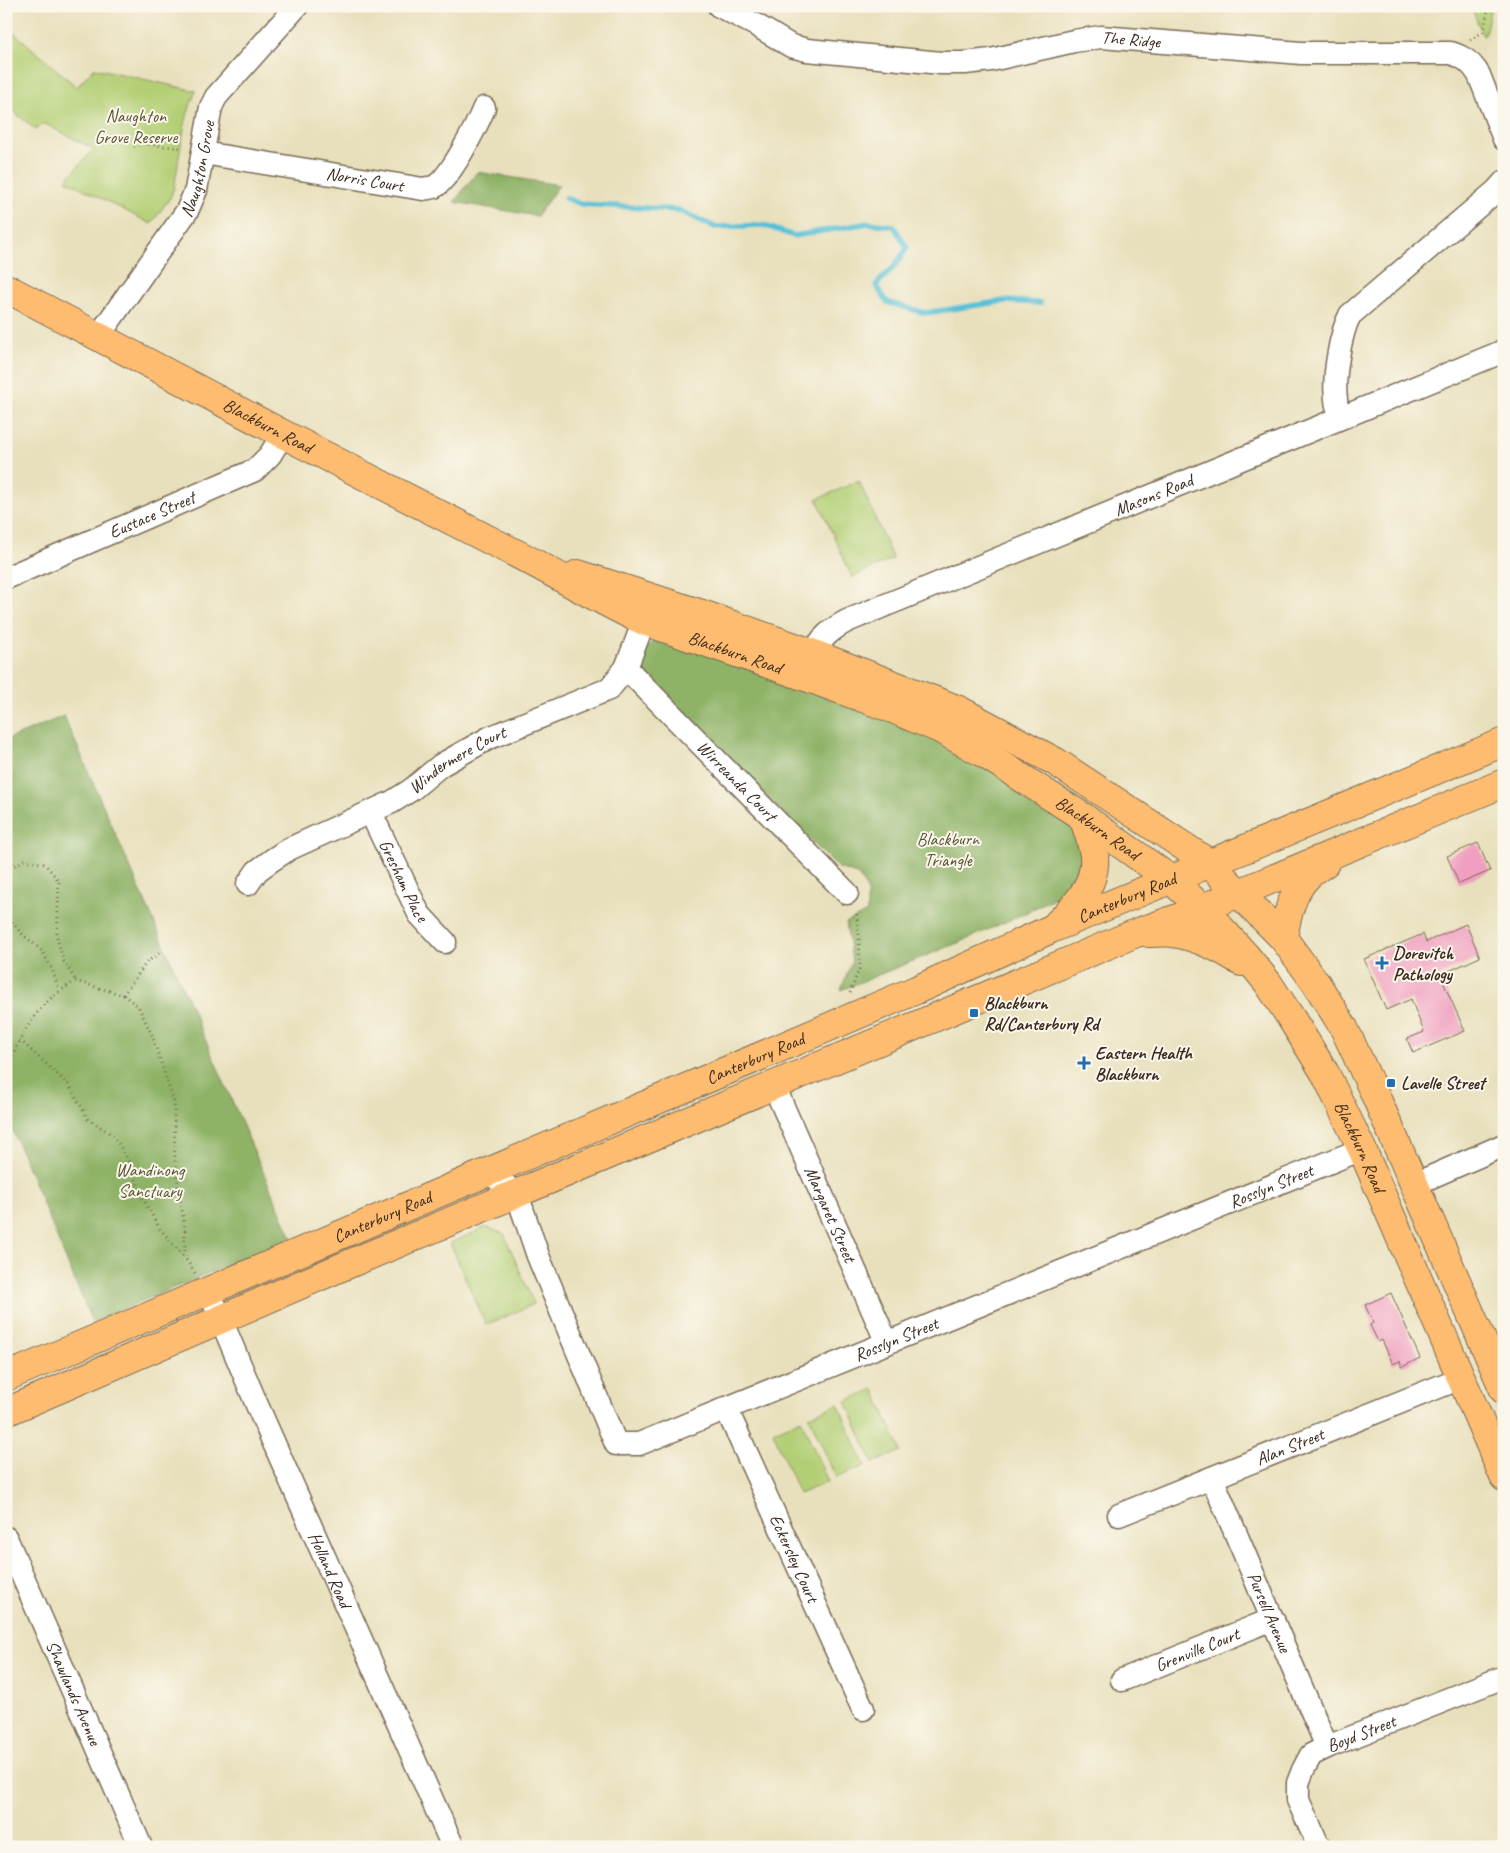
<svg xmlns="http://www.w3.org/2000/svg" width="1510" height="1853" font-family="Caveat,sans-serif">
	<style>
		.green { fill: #b3cf75; stroke: #777c4a }
		.forest { fill: #8eb266; stroke: #646e42 }
		.lines { fill: none; stroke-linecap: round; stroke-linejoin: round }
		.stream { stroke: #58c0d6; stroke-width: 5.5 }
		.building { fill: #f09fc0 }
		.minor-casing { stroke: #786a55; stroke-width: 25 }
		.major-casing { stroke: #786a55; stroke-width: 30 }
		.path { stroke: #786a55; stroke-width: 3; stroke-dasharray: 1 4; stroke-linecap: butt }
		.minor { stroke: #fff; stroke-width: 22 }
		.major { stroke: #febc70; stroke-width: 28 }
		.poi-dot { fill: #1f6fb2; stroke: #fbf7ec; stroke-width: 2 }
		.labels { text-anchor: middle; stroke-width: 4; stroke-linejoin: round; paint-order: stroke }
		.street-label { font-size: 18px; fill: #3b2a1e; stroke: #fbf7ec }
		.park-label { font-size: 18px; fill: #595334; stroke: #fbf7ec }
		.poi-label { font-size: 18px; font-weight: bold; fill: #3b2a1e; stroke: #fbf7ec; text-anchor: start }
	</style>
	<rect width="100%" height="100%" fill="#fbf7ec"/>
	<filter id="ink" filterUnits="userSpaceOnUse"><feTurbulence type="fractalNoise" baseFrequency=".02" numOctaves="2"/><feDisplacementMap in="SourceGraphic" scale="10" xChannelSelector="R" yChannelSelector="G"/><feConvolveMatrix kernelMatrix="1 2 1 2 8 2 1 2 1" color-interpolation-filters="sRGB"/></filter>
	<filter id="wash" filterUnits="userSpaceOnUse"><feTurbulence type="fractalNoise" baseFrequency=".0096" numOctaves="4" result="noise"/><feDisplacementMap in="SourceGraphic" scale="20" xChannelSelector="R" yChannelSelector="G"/><feGaussianBlur stdDeviation="1.12" result="paint"/><feColorMatrix in="noise" values="0 0 0 0 0 0 0 0 0 0 0 0 0 0 0 0 0 1.4 0 .05"/><feComposite in="paint" operator="in"/></filter>
	<g filter="url(#wash)">
		<rect width="100%" height="100%" fill="#e8e0bc"/>
		<g class="green">
			<path d="M 1471,6 L 1491,6 L 1485,35 L 1483,36 Z"/>
			<path d="M 6,26 L 77,87 L 94,68 L 196,91 C 182,121 180,156 174,188 L 170,198 L 151,224 L 66,180 L 94,149 L 43,123 L 36,130 L 6,105 Z"/>
			<path d="M 859,481 L 893,559 L 852,577 L 817,499 Z"/>
			<path d="M 486,1227 L 504,1234 L 534,1304 L 486,1325 L 450,1243 Z"/>
			<path d="M 874,1389 L 901,1451 L 873,1463 L 846,1401 Z"/>
			<path d="M 838,1404 L 865,1466 L 836,1478 L 809,1416 Z"/>
			<path d="M 801,1419 L 828,1482 L 799,1494 L 773,1432 Z"/>
		</g>
		<g class="forest">
			<path d="M 477,172 L 559,185 L 537,216 L 454,202 Z"/>
			<path d="M 665,638 L 885,718 L 957,749 L 1067,818 L 1080,833 L 1085,864 L 1061,894 L 1027,912 L 970,938 L 841,990 L 852,961 L 846,923 L 867,912 L 867,889 L 857,874 L 838,868 L 709,738 L 644,677 C 642,655 640,643 665,638 Z"/>
			<path d="M 64,716 L 292,1238 L 92,1322 L 12,1129 L 6,1131 L 6,740 Z"/>
		</g>
		<g class="lines">
			<path class="stream" d="M 565,198 L 581,204 L 678,210 L 715,227 L 763,225 L 794,236 L 869,223 L 894,226 L 907,248 L 894,267 L 876,285 L 887,302 L 925,313 L 1004,301 L 1040,303"/>
		</g>
		<g id="blocks">
			<g class="building">
				<path d="M 1478,843 L 1490,871 L 1459,884 L 1447,856 Z"/>
				<path d="M 1466,924 L 1480,957 L 1440,975 L 1465,1031 L 1413,1053 L 1407,1039 L 1424,1032 L 1411,999 L 1386,1010 L 1364,959 L 1423,934 L 1426,942 Z"/>
				<path d="M 1391,1293 L 1420,1358 L 1402,1367 L 1400,1361 L 1393,1364 L 1382,1340 L 1378,1342 L 1370,1325 L 1373,1323 L 1365,1305 Z"/>
			</g>
		</g>
	</g>
	<g filter="url(#ink)">
		<use href="#blocks" fill-opacity="0" stroke="#786a55" stroke-width="1"/>
		<g class="lines">
			<g class="minor-casing">
				<g id="minor">
					<path id="s1" d="M 719,6 L 756,25 L 791,46 L 807,50 L 941,63 L 965,63 L 991,60 L 1074,41 L 1101,37 L 1301,53 L 1451,53 C 1464,57 1472,63 1479,75 L 1504,139"/>
					<path id="s2" d="M 203,153 L 423,189 C 426,188 431,188 434,187 C 450,179 477,125 484,108"/>
					<path id="s3" d="M 98,337 L 187,211 L 196,190 L 211,107 L 216,97 L 297,6"/>
					<path d="M 1342,417 C 1339,412 1336,405 1336,399 C 1333,378 1340,334 1350,315 L 1496,191 L 1504,182"/>
					<path id="s4" d="M 6,578 L 255,470 L 270,455 L 283,434"/>
					<path id="s5" d="M 814,654 C 820,638 832,629 847,621 L 1504,351"/>
					<path id="s6" d="M 626,668 L 847,893"/>
					<path id="s7" d="M 371,813 L 419,914 L 445,942"/>
					<path id="s8" d="M 248,884 L 257,871 L 272,860 L 289,849 L 392,802 L 411,790 L 441,765 L 489,738 L 609,689 L 626,668 L 644,621"/>
					<path id="s9" d="M 774,1086 L 887,1343"/>
					<path id="s10" d="M 488,1172 L 517,1194 L 538,1256 L 616,1444 L 639,1444 L 1362,1149"/>
					<path d="M 1415,1184 L 1504,1145"/>
					<path id="s11" d="M 209,1291 L 257,1405 L 453,1847"/>
					<path id="s12" d="M 726,1408 L 863,1709"/>
					<path id="s13" d="M 1212,1478 L 1327,1747"/>
					<path id="s14" d="M 1119,1515 L 1461,1378"/>
					<path id="s15" d="M 6,1538 L 141,1847"/>
					<path id="s16" d="M 1122,1680 L 1273,1619"/>
					<path id="s17" d="M 1319,1847 L 1298,1800 L 1298,1783 L 1303,1770 L 1311,1755 L 1327,1747 L 1504,1677"/>
				</g>
			</g>
			<g class="major-casing">
				<g id="major">
					<path id="s18" d="M 6,288 L 283,434 L 503,547 C 551,570 595,599 644,621 L 806,677 L 893,709 L 940,729 L 983,753 L 1083,817 L 1170,879 L 1202,908 L 1246,956 L 1268,983 L 1291,1018 L 1325,1073 L 1362,1149 L 1504,1477"/>
					<path d="M 578,574 L 699,613 L 814,654 L 959,710 L 1056,762 L 1209,863 L 1283,938 L 1316,983 L 1344,1028 L 1373,1090 L 1504,1390"/>
					<path d="M 1058,923 C 1077,905 1097,883 1094,855 C 1092,842 1087,829 1083,817"/>
					<path d="M 1148,933 C 1156,933 1165,932 1172,933 C 1195,936 1223,949 1241,962"/>
					<path d="M 1283,938 C 1287,916 1292,890 1309,875 C 1314,870 1320,867 1325,863"/>
					<path id="s19" d="M 6,1377 L 916,990 L 1051,929 L 1504,742"/>
					<path d="M 6,1412 L 337,1269 L 1136,933 L 1181,917 L 1504,783"/>
				</g>
			</g>
			<g class="path">
				<path d="M 1470,40 L 1483,32 L 1489,6"/>
				<path d="M 134,146 L 144,144 L 183,148"/>
				<path d="M 6,870 L 24,860 L 45,864 L 59,881 L 57,937 L 63,960 L 76,981"/>
				<path d="M 6,914 L 20,932 L 42,951 L 52,969 L 59,990"/>
				<path d="M 850,993 L 860,967 L 859,934 L 856,912"/>
				<path d="M 123,995 L 147,962 L 159,953"/>
				<path d="M 20,1040 L 69,1085 L 88,1119 L 113,1135 L 130,1163 L 142,1197 L 160,1229 L 185,1258"/>
				<path d="M 6,1070 C 24,1030 36,1003 76,981 L 123,995 L 138,1006 L 152,1035 L 174,1102 L 175,1162 L 185,1231 L 185,1258 L 195,1273"/>
			</g>
			<use href="#minor" class="minor"/>
			<use href="#major" class="major"/>
		</g>
	</g>
	<g class="poi-dot">
		<path d="M1379.5 955.5h5v5h5v5h-5v5h-5v-5h-5v-5h5z"/>
		<rect x="969" y="1008" width="10" height="10" rx="2.5"/>
		<path d="M1081.5 1055.5h5v5h5v5h-5v5h-5v-5h-5v-5h5z"/>
		<rect x="1386" y="1078" width="10" height="10" rx="2.5"/>
	</g>
	<g class="labels">
		<g class="street-label">
			<text dy="6" stroke="none"><textPath href="#s1" startOffset="426">The Ridge</textPath></text>
			<text dy="6" stroke="none"><textPath href="#s3" startOffset="198">Naughton Grove</textPath></text>
			<text dy="6" stroke="none"><textPath href="#s2" startOffset="164">Norris Court</textPath></text>
			<text dy="6" stroke="none"><textPath href="#s18" startOffset="296">Blackburn Road</textPath></text>
			<text dy="6" stroke="none"><textPath href="#s5" startOffset="379">Masons Road</textPath></text>
			<text dy="6" stroke="none"><textPath href="#s4" startOffset="159">Eustace Street</textPath></text>
			<text dy="6" stroke="none"><textPath href="#s18" startOffset="816">Blackburn Road</textPath></text>
			<text dy="6" stroke="none"><textPath href="#s8" startOffset="246">Windermere Court</textPath></text>
			<text dy="6" stroke="none"><textPath href="#s6" startOffset="158">Wirreanda Court</textPath></text>
			<text dy="6" stroke="none"><textPath href="#s18" startOffset="1221">Blackburn Road</textPath></text>
			<text dy="6" stroke="none"><textPath href="#s7" startOffset="75">Gresham Place</textPath></text>
			<text dy="6" stroke="none"><textPath href="#s19" startOffset="1219">Canterbury Road</textPath></text>
			<text dy="6" stroke="none"><textPath href="#s19" startOffset="814">Canterbury Road</textPath></text>
			<text dy="6" stroke="none"><textPath href="#s18" startOffset="1641">Blackburn Road</textPath></text>
			<text dy="6" stroke="none"><textPath href="#s10" startOffset="1011">Rosslyn Street</textPath></text>
			<text dy="6" stroke="none"><textPath href="#s9" startOffset="140">Margaret Street</textPath></text>
			<text dy="6" stroke="none"><textPath href="#s19" startOffset="409">Canterbury Road</textPath></text>
			<text dy="6" stroke="none"><textPath href="#s10" startOffset="606">Rosslyn Street</textPath></text>
			<text dy="6" stroke="none"><textPath href="#s14" startOffset="184">Alan Street</textPath></text>
			<text dy="6" stroke="none"><textPath href="#s12" startOffset="165">Eckersley Court</textPath></text>
			<text dy="6" stroke="none"><textPath href="#s11" startOffset="304">Holland Road</textPath></text>
			<text dy="6" stroke="none"><textPath href="#s13" startOffset="146">Pursell Avenue</textPath></text>
			<text dy="6" stroke="none"><textPath href="#s16" startOffset="81">Grenville Court</textPath></text>
			<text dy="6" stroke="none"><textPath href="#s15" startOffset="169">Shawlands Avenue</textPath></text>
			<text dy="6" stroke="none"><textPath href="#s17" startOffset="154">Boyd Street</textPath></text>
		</g>
		<g class="park-label">
			<text x="136" y="122">Naughton<tspan x="136" dy="21">Grove Reserve</tspan></text>
			<text x="948" y="845">Blackburn<tspan x="948" dy="21">Triangle</tspan></text>
			<text x="150" y="1176">Wandinong<tspan x="150" dy="21">Sanctuary</tspan></text>
		</g>
		<g class="poi-label">
			<text x="1393" y="959">Dorevitch<tspan x="1393" dy="21">Pathology</tspan></text>
			<text x="984" y="1009">Blackburn<tspan x="984" dy="21">Rd/Canterbury Rd</tspan></text>
			<text x="1095" y="1059">Eastern Health<tspan x="1095" dy="21">Blackburn</tspan></text>
			<text x="1401" y="1089">Lavelle Street</text>
		</g>
	</g>
	<rect width="1510" height="1853" fill="none" stroke="#fbf7ec" stroke-width="25"/>
</svg>
